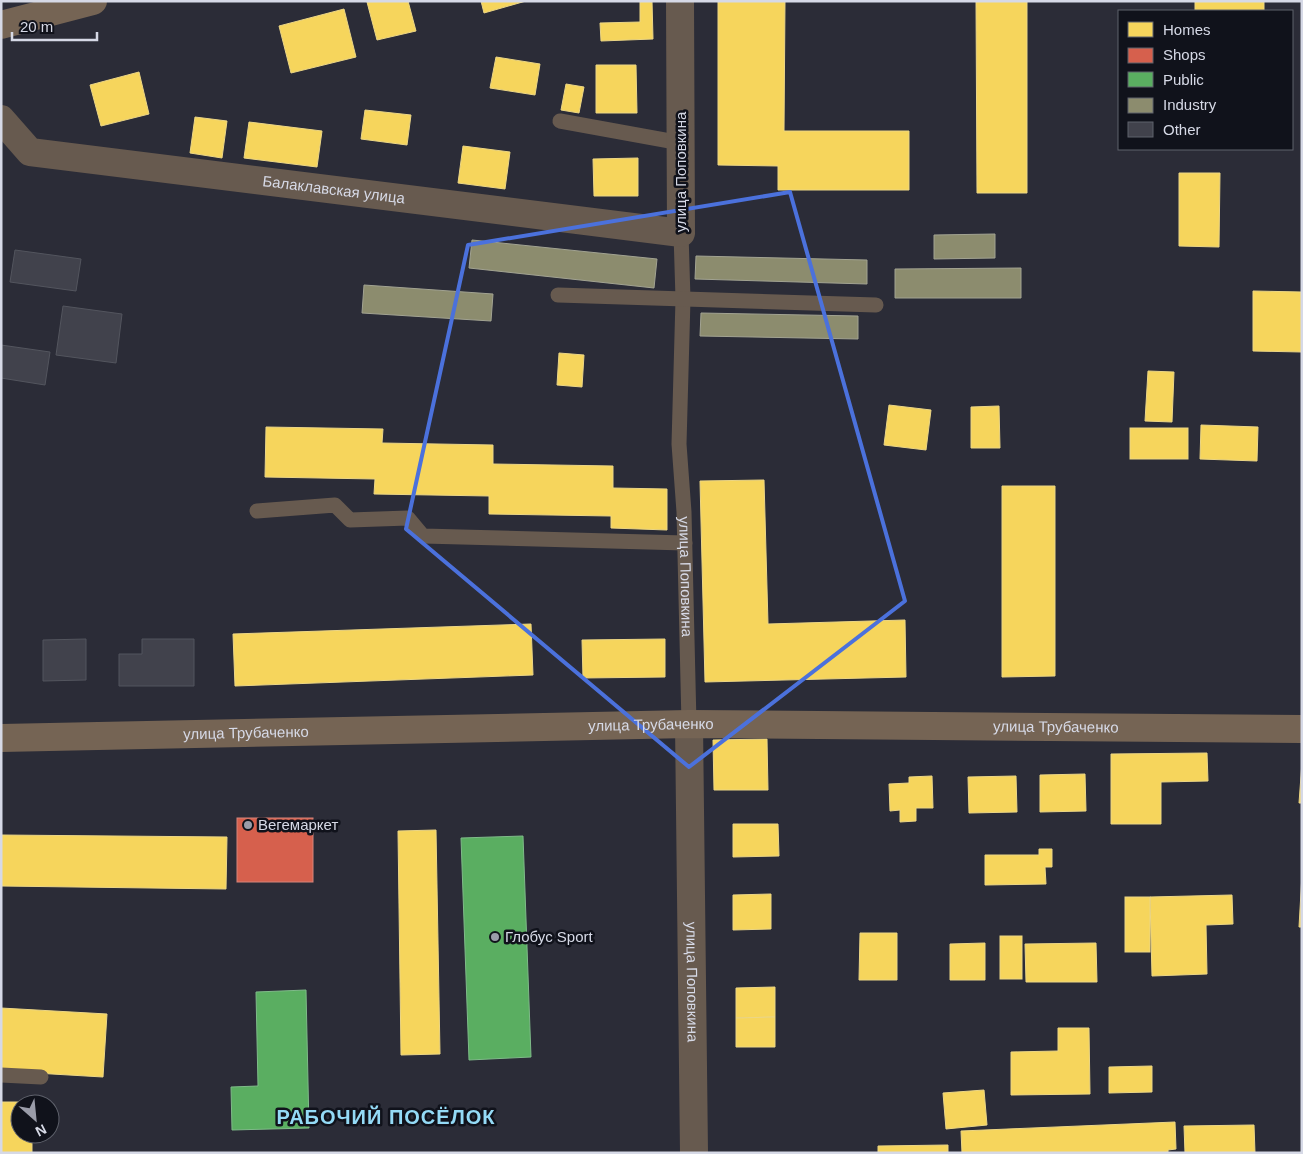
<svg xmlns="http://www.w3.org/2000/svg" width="1303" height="1154" font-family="Arial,sans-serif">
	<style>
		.homes { fill: #f6d55c; stroke: #ecd685 }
		.shops { fill: #d6604d; stroke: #d6847b }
		.public { fill: #5aae61; stroke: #7fbb89 }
		.industry { fill: #8c8c6e; stroke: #a2a392 }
		.building { fill: #41424c; stroke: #53555e }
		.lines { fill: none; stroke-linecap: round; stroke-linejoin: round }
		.lane { stroke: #675a4f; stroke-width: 15 }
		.street { stroke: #675a4f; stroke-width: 28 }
		.secondary { stroke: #756454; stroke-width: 28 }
		.marked { fill: none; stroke: #4b71dc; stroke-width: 4; stroke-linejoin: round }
		.poi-dot { fill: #9a9ca9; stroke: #10121b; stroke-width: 2 }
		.labels { text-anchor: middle; stroke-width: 5; stroke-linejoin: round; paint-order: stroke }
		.street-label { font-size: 15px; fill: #d6d9e6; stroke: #10121b }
		.poi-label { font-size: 15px; fill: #d6d9e6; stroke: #10121b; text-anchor: start }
		.district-label { font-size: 20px; font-weight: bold; letter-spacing: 1px; fill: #94daf6; stroke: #10121b }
	</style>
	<rect width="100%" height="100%" fill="#2b2c37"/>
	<g class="homes">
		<path d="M 408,1 L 416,31 L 377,40 L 367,2 Z"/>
		<path d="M 481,1 L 526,1 L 484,13 Z"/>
		<path d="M 640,1 L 652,1 L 653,39 L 601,41 L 600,23 L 640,22 Z"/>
		<path d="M 718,1 L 785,1 L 784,131 L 909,131 L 909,190 L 778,190 L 778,166 L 718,165 Z"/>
		<path d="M 976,1 L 1027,1 L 1027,193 L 977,193 Z"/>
		<rect x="1195" y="1" width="69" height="10"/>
		<path d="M 344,9 L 356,57 L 291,73 L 279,26 Z"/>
		<path d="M 496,57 L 540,64 L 535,95 L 490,88 Z"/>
		<path d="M 596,65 L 636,65 L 637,113 L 596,113 Z"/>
		<path d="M 139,72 L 149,114 L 101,126 L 90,85 Z"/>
		<path d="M 566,84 L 584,87 L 579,113 L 561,110 Z"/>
		<path d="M 365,110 L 411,115 L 407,145 L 361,139 Z"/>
		<path d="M 195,117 L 227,121 L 222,158 L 190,153 Z"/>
		<path d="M 249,122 L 322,131 L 317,167 L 244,158 Z"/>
		<path d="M 463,146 L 510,152 L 505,189 L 458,183 Z"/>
		<path d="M 638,158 L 638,196 L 594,196 L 593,159 Z"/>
		<path d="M 1179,173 L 1220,173 L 1219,247 L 1179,246 Z"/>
		<path d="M 1253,291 L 1302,292 L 1302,352 L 1253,351 Z"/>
		<path d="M 559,353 L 584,355 L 582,387 L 557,385 Z"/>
		<path d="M 1148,371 L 1174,372 L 1172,422 L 1145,421 Z"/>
		<path d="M 889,405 L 931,410 L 926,450 L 884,445 Z"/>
		<path d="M 999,406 L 1000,448 L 971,448 L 971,407 Z"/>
		<path d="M 1201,425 L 1258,427 L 1257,461 L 1200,459 Z"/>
		<path d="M 266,427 L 383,429 L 382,443 L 493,445 L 493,464 L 613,466 L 613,488 L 667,489 L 667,530 L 611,528 L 611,516 L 489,514 L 489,496 L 374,494 L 375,479 L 265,477 Z"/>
		<rect x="1130" y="428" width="58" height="31"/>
		<path d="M 764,480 L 768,624 L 905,620 L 906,677 L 705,682 L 700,481 Z"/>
		<path d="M 1002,486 L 1055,486 L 1055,676 L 1002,677 Z"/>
		<path d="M 531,624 L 533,675 L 235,686 L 233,634 Z"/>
		<path d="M 665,639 L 665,677 L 583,678 L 582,640 Z"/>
		<path d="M 767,739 L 768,790 L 714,790 L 713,740 Z"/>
		<path d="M 1207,753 L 1208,781 L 1161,782 L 1161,824 L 1111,824 L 1111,754 Z"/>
		<path d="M 1302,762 L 1302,803 L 1299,803 Z"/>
		<path d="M 1085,774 L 1086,811 L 1040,812 L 1040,775 Z"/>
		<path d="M 932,776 L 933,808 L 916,808 L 916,821 L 900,822 L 900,810 L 890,811 L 889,784 L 909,783 L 909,777 Z"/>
		<path d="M 1016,776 L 1017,812 L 969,813 L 968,777 Z"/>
		<path d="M 733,824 L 778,824 L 779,856 L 733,857 Z"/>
		<path d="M 436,830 L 440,1054 L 401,1055 L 398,831 Z"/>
		<path d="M 1,835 L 227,837 L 226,889 L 1,886 Z"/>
		<path d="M 1039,849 L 1052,849 L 1052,867 L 1045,867 L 1046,884 L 985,885 L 985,855 L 1039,855 Z"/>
		<path d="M 1302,874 L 1302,927 L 1299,927 Z"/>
		<path d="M 771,894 L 771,929 L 733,930 L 733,895 Z"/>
		<path d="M 1232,895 L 1233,924 L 1206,925 L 1207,974 L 1152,976 L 1150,897 Z"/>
		<rect x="1125" y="897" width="25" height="55"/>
		<path d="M 860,933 L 897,933 L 897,980 L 859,980 Z"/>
		<rect x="1000" y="936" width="22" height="43"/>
		<path d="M 985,943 L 985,980 L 950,980 L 950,944 Z"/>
		<path d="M 1096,943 L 1097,982 L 1026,982 L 1025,944 Z"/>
		<path d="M 775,987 L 775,1017 L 736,1018 L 736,988 Z"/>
		<path d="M 1,1008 L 107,1014 L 103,1077 L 1,1071 Z"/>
		<path d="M 775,1017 L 775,1047 L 736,1047 L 736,1018 Z"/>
		<path d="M 1058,1028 L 1089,1028 L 1090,1094 L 1011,1095 L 1011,1052 L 1058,1051 Z"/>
		<path d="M 1152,1066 L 1152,1092 L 1109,1093 L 1109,1067 Z"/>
		<path d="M 984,1090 L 987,1125 L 946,1129 L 943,1093 Z"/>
		<path d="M 1,1102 L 32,1102 L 32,1104 L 20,1104 L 20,1134 L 32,1134 L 32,1153 L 1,1153 Z"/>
		<path d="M 1175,1122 L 1176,1149 L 1168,1150 L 1168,1153 L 962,1153 L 961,1131 Z"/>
		<path d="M 1254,1125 L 1255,1153 L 1185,1153 L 1184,1126 Z"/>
		<path d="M 948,1145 L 948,1153 L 878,1153 L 878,1146 Z"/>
	</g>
	<rect class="shops" x="237" y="818" width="76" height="64"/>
	<g class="public">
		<path d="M 523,836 L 531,1057 L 469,1060 L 461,838 Z"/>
		<path d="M 306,990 L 309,1128 L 232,1130 L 231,1087 L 258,1086 L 256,992 Z"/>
	</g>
	<g class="industry">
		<path d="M 995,234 L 995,258 L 934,259 L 934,235 Z"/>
		<path d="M 472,240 L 657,259 L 654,288 L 469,268 Z"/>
		<path d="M 696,256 L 867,260 L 867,284 L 695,279 Z"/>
		<path d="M 1021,268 L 1021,298 L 895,298 L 895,269 Z"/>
		<path d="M 364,285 L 493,294 L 491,321 L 362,313 Z"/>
		<path d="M 701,313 L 858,316 L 858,339 L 700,336 Z"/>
	</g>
	<g class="building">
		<path d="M 15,250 L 81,259 L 76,291 L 10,282 Z"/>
		<path d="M 63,306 L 122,314 L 116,363 L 56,355 Z"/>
		<path d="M 1,345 L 50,352 L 45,385 L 1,378 Z"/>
		<path d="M 86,639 L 86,680 L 43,681 L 43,640 Z"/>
		<path d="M 142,639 L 194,639 L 194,686 L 119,686 L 119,654 L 142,654 Z"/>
	</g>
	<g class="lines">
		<g class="lane">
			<path d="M 560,121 L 681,143"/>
			<path id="s1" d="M 681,233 L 683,299 L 679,444 L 684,512 L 689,724"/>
			<path d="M 558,295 L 876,305"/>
			<path d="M 257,511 L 335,505 L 350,520 L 408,518 L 423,536 L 685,543"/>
			<path d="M 1,1075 L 41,1077"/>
		</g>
		<g class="street">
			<path id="s2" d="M 1,119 L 30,152 L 681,233 L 680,1"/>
			<path id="s3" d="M 689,724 L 694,1153"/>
		</g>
		<g class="secondary">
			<path d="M 1,25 L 93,1"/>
			<path id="s4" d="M 1,738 L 689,724 L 1302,729"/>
		</g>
	</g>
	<path class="marked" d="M 790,192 L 905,601 L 689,767 L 406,529 L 468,245 Z"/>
	<g class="poi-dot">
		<circle cx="248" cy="825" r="5"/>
		<circle cx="495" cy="937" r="5"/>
	</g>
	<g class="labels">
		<g class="street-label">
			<text transform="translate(681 172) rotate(-90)" y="5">улица Поповкина</text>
			<text dy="5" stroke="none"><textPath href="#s2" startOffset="350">Балаклавская улица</textPath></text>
			<text dy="5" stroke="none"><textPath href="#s1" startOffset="344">улица Поповкина</textPath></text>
			<text dy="5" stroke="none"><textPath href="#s4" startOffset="650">улица Трубаченко</textPath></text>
			<text dy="5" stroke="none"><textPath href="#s4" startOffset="1055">улица Трубаченко</textPath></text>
			<text dy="5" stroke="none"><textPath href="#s4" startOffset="245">улица Трубаченко</textPath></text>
			<text dy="5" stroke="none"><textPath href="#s3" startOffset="258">улица Поповкина</textPath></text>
		</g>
		<g class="poi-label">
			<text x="258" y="830">Вегемаркет</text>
			<text x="505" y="942">Глобус Sport</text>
		</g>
		<g class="district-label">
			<text x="386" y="1124">РАБОЧИЙ ПОСЁЛОК</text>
		</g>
	</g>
	<rect width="1303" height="1154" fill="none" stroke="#d6d9e6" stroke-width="5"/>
	<rect x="1118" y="10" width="175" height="140" fill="#10121b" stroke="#5f626c"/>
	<rect x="1128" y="22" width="25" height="15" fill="#f6d55c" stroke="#5f626c"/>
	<text x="1163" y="35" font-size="15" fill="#d6d9e6">Homes</text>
	<rect x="1128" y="48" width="25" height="15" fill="#d6604d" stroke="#5f626c"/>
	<text x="1163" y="60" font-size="15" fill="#d6d9e6">Shops</text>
	<rect x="1128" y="72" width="25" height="15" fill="#5aae61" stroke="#5f626c"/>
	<text x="1163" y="85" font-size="15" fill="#d6d9e6">Public</text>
	<rect x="1128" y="98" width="25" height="15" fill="#8c8c6e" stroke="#5f626c"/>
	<text x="1163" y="110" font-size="15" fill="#d6d9e6">Industry</text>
	<rect x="1128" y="122" width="25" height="15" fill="#41424c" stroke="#5f626c"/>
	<text x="1163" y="135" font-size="15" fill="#d6d9e6">Other</text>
	<g transform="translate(35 1119) rotate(153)"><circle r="24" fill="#10121b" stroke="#5f626c"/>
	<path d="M0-4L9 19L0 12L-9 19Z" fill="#9a9ca9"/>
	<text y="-8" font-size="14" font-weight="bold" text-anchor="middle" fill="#d6d9e6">N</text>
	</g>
	<path d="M12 32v8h85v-8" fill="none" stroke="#d6d9e6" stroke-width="2.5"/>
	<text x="20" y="32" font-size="15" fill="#d6d9e6" stroke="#10121b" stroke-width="4" paint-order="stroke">20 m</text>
</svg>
